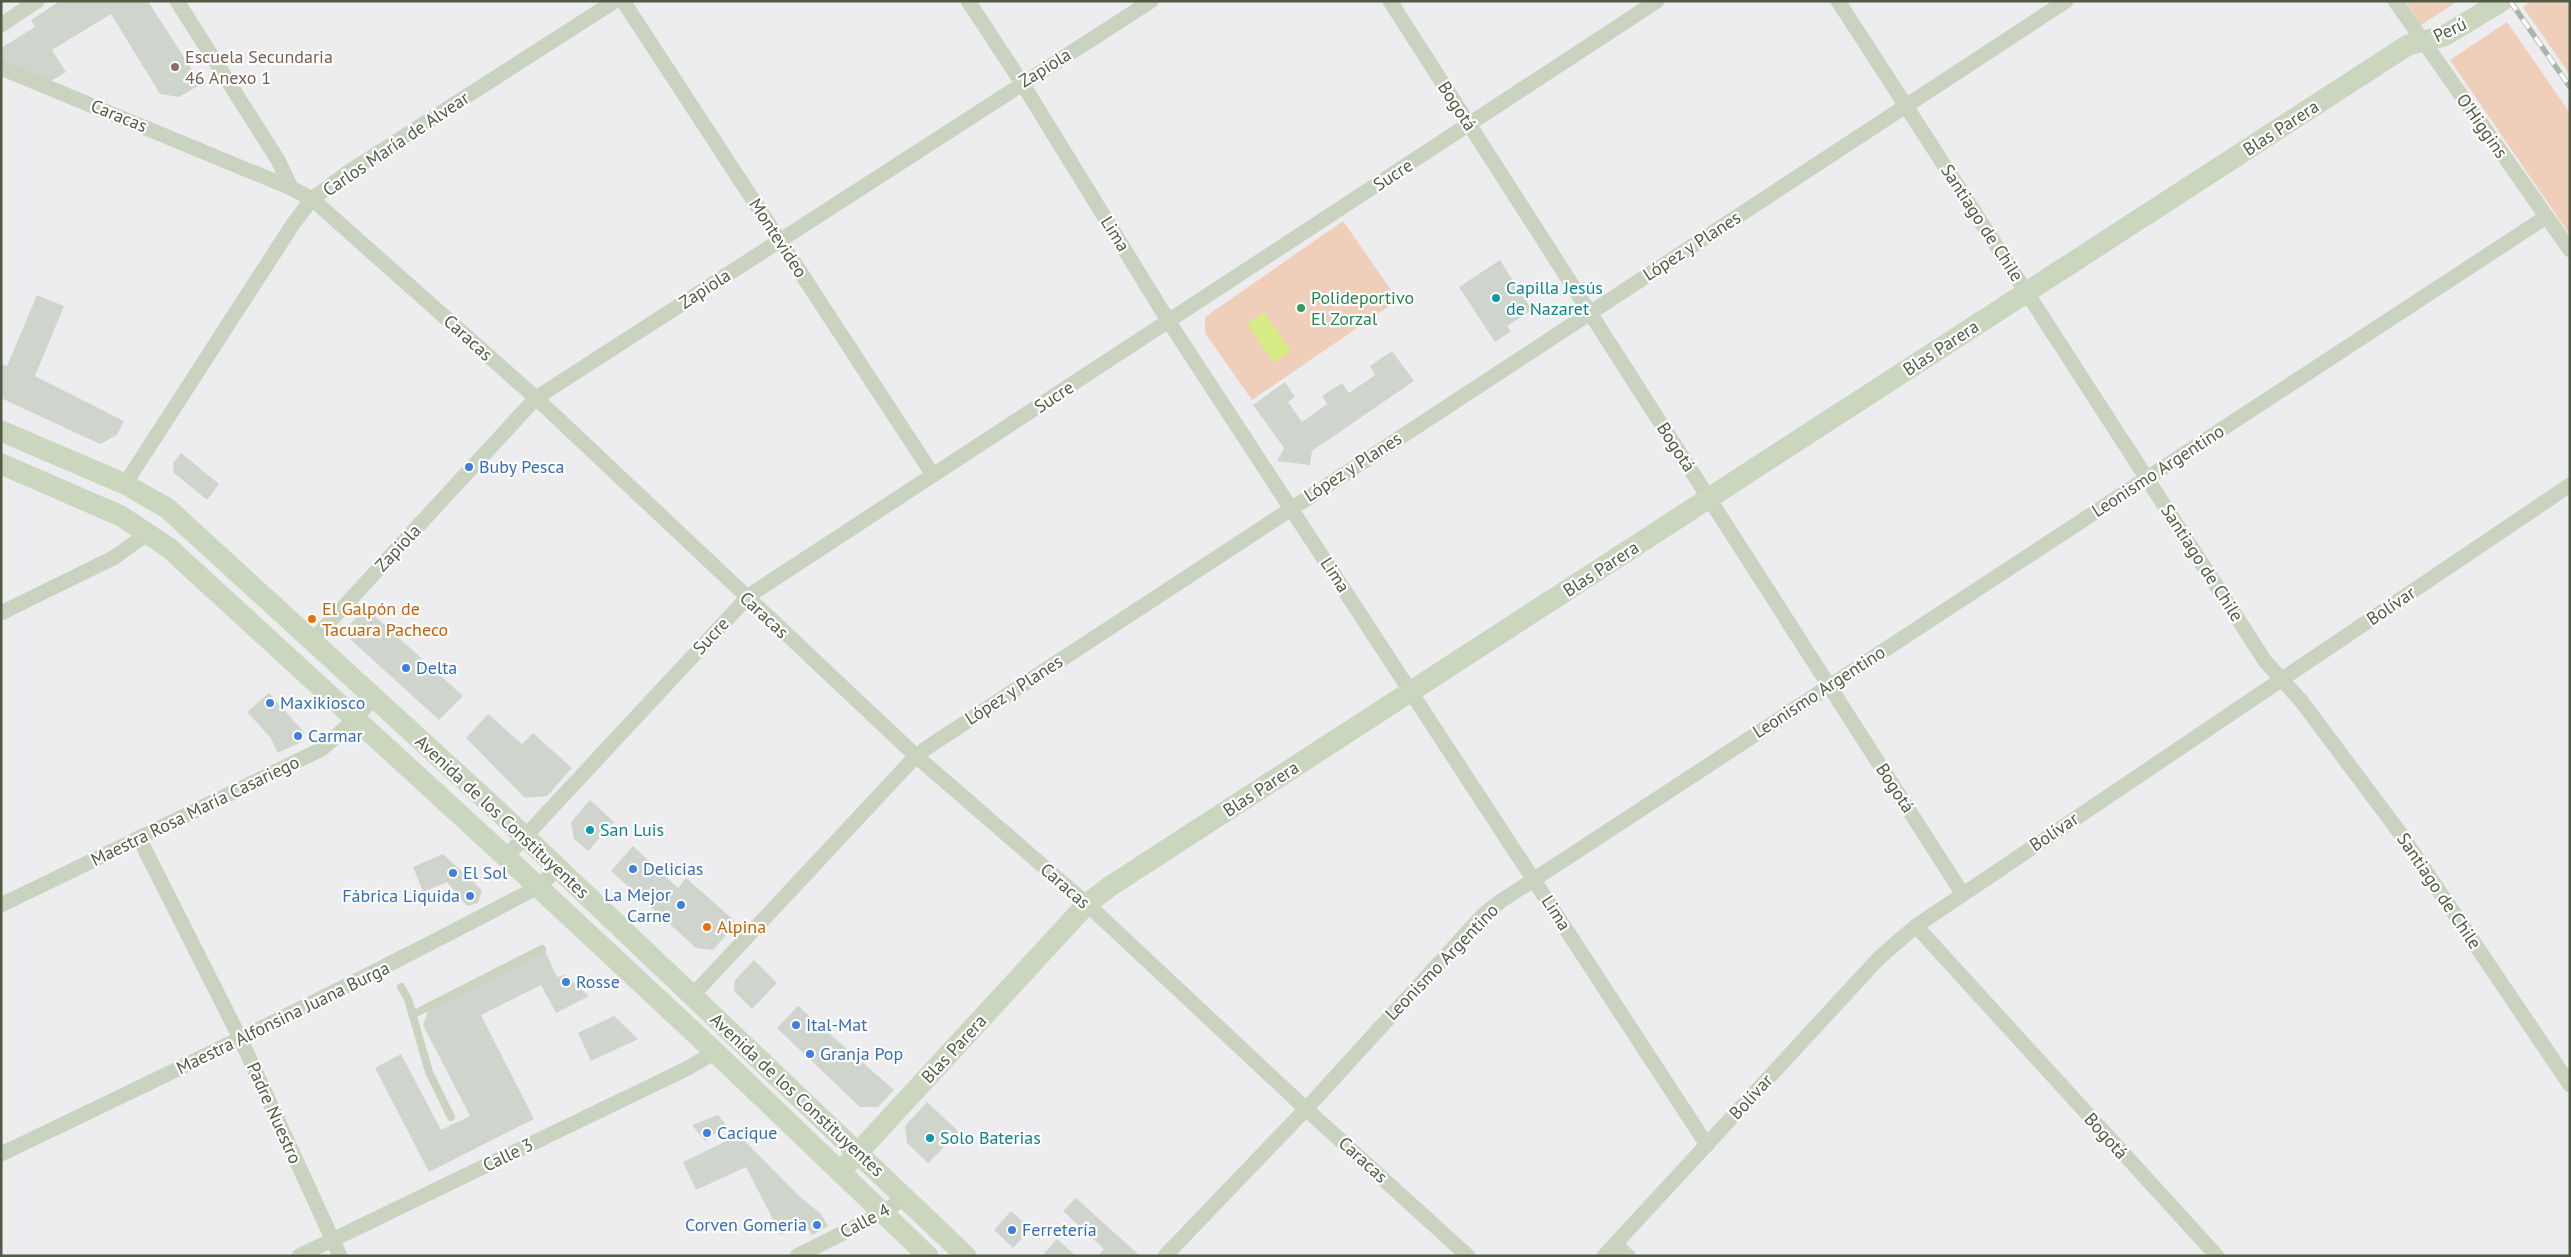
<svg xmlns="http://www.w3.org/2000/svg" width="2571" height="1257" font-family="'PT Sans',sans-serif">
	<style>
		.green { fill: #efceba }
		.water { fill: #d8ec86 }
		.building { fill: #cfd5cc }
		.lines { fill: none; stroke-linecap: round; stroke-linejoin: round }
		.lane { stroke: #cad3c0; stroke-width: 8 }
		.street { stroke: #cad3c0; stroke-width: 15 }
		.secondary { stroke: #cbd6bf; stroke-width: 21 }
		.rail-casing { stroke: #aeb4ab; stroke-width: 5.5 }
		.rail { stroke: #fff; stroke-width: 4; stroke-dasharray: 11; stroke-linecap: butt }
		.education-dot { fill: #8d6e63; stroke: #fff; stroke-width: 2 }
		.culture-dot { fill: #0f9aa8; stroke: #fff; stroke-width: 2 }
		.leisure-dot { fill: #2e9e5b; stroke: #fff; stroke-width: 2 }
		.shop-dot { fill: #3f7fe0; stroke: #fff; stroke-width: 2 }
		.food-dot { fill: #e8710a; stroke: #fff; stroke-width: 2 }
		.labels { text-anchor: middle; stroke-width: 4.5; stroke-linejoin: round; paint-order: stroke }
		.street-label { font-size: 18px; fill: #515a45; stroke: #fff }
		.education-label { font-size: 18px; fill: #785e54; stroke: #fff; text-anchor: start }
		.culture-label { font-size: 18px; fill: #0d838f; stroke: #fff; text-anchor: start }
		.leisure-label { font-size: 18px; fill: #27864d; stroke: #fff; text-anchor: start }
		.shop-label { font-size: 18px; fill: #366cbe; stroke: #fff; text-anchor: start }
		.food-label { font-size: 18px; fill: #c56008; stroke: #fff; text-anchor: start }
	</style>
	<rect width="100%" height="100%" fill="#ededf0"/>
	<g class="green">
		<path d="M 2405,1 L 2458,1 L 2421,25 Z"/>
		<path d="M 2532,1 L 2570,1 L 2570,75 L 2523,7 Z"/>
		<path d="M 2507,22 L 2570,113 L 2570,235 L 2450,60 Z"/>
		<path d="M 1343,221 L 1398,300 L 1252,400 L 1205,333 L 1205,317 Z"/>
	</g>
	<path class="water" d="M 1264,312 L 1291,351 L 1274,363 L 1247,324 Z"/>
	<g class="building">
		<path d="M 60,1 L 148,1 L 201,84 L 179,97 L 160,94 L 111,14 L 52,50 L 66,72 L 51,81 L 1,61 L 1,48 L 35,27 L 31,20 Z"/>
		<path d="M 1500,260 L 1532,310 L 1507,326 L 1511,331 L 1495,342 L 1459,287 Z"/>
		<path d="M 37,295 L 64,306 L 35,376 L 124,421 L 117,435 L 100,444 L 1,398 L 1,364 L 7,366 Z"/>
		<path d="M 1392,351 L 1414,381 L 1312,451 L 1310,465 L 1277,461 L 1284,448 L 1253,405 L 1285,382 L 1295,397 L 1288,402 L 1302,422 L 1327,404 L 1322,396 L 1342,383 L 1349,393 L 1375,375 L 1370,366 Z"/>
		<path d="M 181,453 L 219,484 L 207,500 L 174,473 L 173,463 Z"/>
		<path d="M 366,608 L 463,696 L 439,720 L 350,639 L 350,624 Z"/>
		<path d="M 269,693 L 304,732 L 301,742 L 278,753 L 270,737 L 247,712 Z"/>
		<path d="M 488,714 L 522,744 L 533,733 L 572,768 L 547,796 L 525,798 L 466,738 Z"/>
		<path d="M 590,800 L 614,822 L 588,851 L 574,839 L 571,822 Z"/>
		<path d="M 633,846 L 678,888 L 686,878 L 737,923 L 713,950 L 696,948 L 611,871 Z"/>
		<path d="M 443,854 L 482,890 L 478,903 L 467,906 L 447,882 L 423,892 L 413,867 Z"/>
		<path d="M 545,951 L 557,977 L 565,975 L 589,996 L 556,1013 L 541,985 L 481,1015 L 534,1119 L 429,1172 L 375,1068 L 401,1054 L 441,1130 L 470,1116 L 423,1025 L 428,1011 Z"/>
		<path d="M 754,960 L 777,983 L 752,1009 L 734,991 L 735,980 Z"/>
		<path d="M 798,1006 L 894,1090 L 878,1107 L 860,1107 L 777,1028 Z"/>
		<path d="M 614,1016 L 638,1039 L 591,1061 L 578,1033 Z"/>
		<path d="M 927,1102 L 959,1132 L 928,1163 L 907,1143 L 905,1126 Z"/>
		<path d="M 718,1115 L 726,1125 L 705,1141 L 692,1125 Z"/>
		<path d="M 739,1135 L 798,1195 L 821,1214 L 828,1226 L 812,1235 L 805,1223 L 781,1235 L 746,1167 L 696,1190 L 683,1162 Z"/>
		<path d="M 1076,1198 L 1140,1256 L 1098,1256 L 1104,1249 L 1063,1211 Z"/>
		<path d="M 1011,1211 L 1031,1229 L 1013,1248 L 994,1230 Z"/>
		<path d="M 1057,1239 L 1076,1256 L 1042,1256 Z"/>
	</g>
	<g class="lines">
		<g class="lane">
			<path d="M 401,987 L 408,999 L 429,1072 L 451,1117"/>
			<path d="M 412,1015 L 542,949"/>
		</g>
		<g class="street">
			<path d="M 177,1 L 278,160 L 291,188"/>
			<path d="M 623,1 L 933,475"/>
			<path d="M 968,1 L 1022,83 L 1169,322 L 1707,1145"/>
			<path d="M 1390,1 L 1962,893"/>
			<path d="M 1838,1 L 2265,661 L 2302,702 L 2400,833 L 2570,1085"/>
			<path d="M 2395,1 L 2570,250"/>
			<path d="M 1,25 L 37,1"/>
			<path d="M 1,68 L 291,188 L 312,199 L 536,398 L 916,756 L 1087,904 L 1306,1109 L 1468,1256"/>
			<path d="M 125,484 L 293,224 L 312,199 L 347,173 L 615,1"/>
			<path d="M 1,613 L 115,557 L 148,533"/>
			<path d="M 313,640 L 536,398 L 1151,1"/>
			<path d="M 139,838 L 241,1040 L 340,1256"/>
			<path d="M 506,857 L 746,599 L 756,591 L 1657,1"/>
			<path d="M 1,905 L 322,749 L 356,718 L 374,697"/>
			<path d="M 1916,926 L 2217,1256"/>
			<path d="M 692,996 L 916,756 L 928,747 L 2066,1"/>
			<path d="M 1,1154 C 182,1068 361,981 538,887 L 557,869"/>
			<path d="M 1615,1244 L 1628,1256"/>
			<path d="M 299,1256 L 686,1069 L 715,1052"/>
			<path d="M 797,1256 L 883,1213 L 905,1197"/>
			<path d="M 1165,1256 L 1306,1109 L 1483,915 L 1501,901 L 2546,217"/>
			<path d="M 1604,1256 L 1879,958 L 1916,926 L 2570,485"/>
		</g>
		<g class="secondary">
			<path d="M 1,431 L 125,484 L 167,508 L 497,810 L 966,1256"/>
			<path d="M 1,464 L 121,516 L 169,548 L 506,857 L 715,1052 L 928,1256"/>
			<path d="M 841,1171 L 1087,904 L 1109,887 L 2408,45 L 2444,36 L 2502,1"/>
		</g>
		<g class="rail-casing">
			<path id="rail" d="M 2510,1 L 2570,87"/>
		</g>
		<use href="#rail" class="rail"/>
	</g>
	<circle class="education-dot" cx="175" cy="67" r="5"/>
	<g class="culture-dot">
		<circle cx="1496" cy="298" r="5"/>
		<circle cx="590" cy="830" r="5"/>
		<circle cx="930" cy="1138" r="5"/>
	</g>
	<circle class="leisure-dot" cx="1301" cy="308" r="5"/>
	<g class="shop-dot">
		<circle cx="469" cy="467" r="5"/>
		<circle cx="406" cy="668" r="5"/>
		<circle cx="270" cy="703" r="5"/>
		<circle cx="298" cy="736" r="5"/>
		<circle cx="633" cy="869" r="5"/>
		<circle cx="453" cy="873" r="5"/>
		<circle cx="470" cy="896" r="5"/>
		<circle cx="681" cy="905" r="5"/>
		<circle cx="566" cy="982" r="5"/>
		<circle cx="796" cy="1025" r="5"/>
		<circle cx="810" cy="1054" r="5"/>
		<circle cx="707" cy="1133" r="5"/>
		<circle cx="817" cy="1225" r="5"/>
		<circle cx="1012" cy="1230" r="5"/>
	</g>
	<g class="food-dot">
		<circle cx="312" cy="619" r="5"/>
		<circle cx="707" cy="927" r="5"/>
	</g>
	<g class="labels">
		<g class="street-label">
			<text transform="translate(2450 30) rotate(-25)" y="6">Perú</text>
			<text transform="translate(1045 68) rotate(-32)" y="6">Zapiola</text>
			<text transform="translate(1457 106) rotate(57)" y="6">Bogotá</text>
			<text transform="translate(119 116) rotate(22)" y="6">Caracas</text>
			<text transform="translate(2482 126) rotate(55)" y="6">O'Higgins</text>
			<text transform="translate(2281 128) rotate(-33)" y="6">Blas Parera</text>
			<text transform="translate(396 144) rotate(-34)" y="6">Carlos María de Alvear</text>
			<text transform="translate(1393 175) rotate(-33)" y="6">Sucre</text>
			<text transform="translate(1982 223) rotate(57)" y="6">Santiago de Chile</text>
			<text transform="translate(1115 234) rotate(58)" y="6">Lima</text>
			<text transform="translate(778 238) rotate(57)" y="6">Montevideo</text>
			<text transform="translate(1692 246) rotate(-33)" y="6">López y Planes</text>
			<text transform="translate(705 289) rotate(-33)" y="6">Zapiola</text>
			<text transform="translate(468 338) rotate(42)" y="6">Caracas</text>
			<text transform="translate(1941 348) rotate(-33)" y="6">Blas Parera</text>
			<text transform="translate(1054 397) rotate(-33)" y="6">Sucre</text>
			<text transform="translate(1676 447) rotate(57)" y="6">Bogotá</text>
			<text transform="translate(1353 467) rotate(-33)" y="6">López y Planes</text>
			<text transform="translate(2158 471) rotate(-33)" y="6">Leonismo Argentino</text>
			<text transform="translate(398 548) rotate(-47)" y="6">Zapiola</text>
			<text transform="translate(2202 563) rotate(57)" y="6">Santiago de Chile</text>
			<text transform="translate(1601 569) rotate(-33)" y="6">Blas Parera</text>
			<text transform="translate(1335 575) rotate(57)" y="6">Lima</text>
			<text transform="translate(2391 606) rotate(-34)" y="6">Bolívar</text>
			<text transform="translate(764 615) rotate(43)" y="6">Caracas</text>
			<text transform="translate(711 636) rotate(-47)" y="6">Sucre</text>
			<text transform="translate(1014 690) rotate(-33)" y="6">López y Planes</text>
			<text transform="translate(1819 692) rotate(-33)" y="6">Leonismo Argentino</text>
			<text transform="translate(1895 788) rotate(57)" y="6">Bogotá</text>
			<text transform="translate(1261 789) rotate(-33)" y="6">Blas Parera</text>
			<text transform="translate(195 811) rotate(-26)" y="6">Maestra Rosa María Casariego</text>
			<text transform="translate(502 817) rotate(43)" y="6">Avenida de los Constituyentes</text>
			<text transform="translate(2054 832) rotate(-34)" y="6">Bolívar</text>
			<text transform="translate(1065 886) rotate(41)" y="6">Caracas</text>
			<text transform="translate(2439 891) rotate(56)" y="6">Santiago de Chile</text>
			<text transform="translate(1556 913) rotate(57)" y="6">Lima</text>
			<text transform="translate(1442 962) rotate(-46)" y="6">Leonismo Argentino</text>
			<text transform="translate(283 1018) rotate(-26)" y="6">Maestra Alfonsina Juana Burga</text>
			<text transform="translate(954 1049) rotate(-47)" y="6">Blas Parera</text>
			<text transform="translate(797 1095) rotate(43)" y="6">Avenida de los Constituyentes</text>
			<text transform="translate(1751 1097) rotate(-47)" y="6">Bolívar</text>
			<text transform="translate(274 1113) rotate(66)" y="6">Padre Nuestro</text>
			<text transform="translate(2106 1136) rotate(48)" y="6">Bogotá</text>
			<text transform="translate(508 1155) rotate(-26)" y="6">Calle 3</text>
			<text transform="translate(1363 1160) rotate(42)" y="6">Caracas</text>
			<text transform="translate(865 1221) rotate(-28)" y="6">Calle 4</text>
		</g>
		<g class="education-label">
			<text x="185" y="63">Escuela Secundaria<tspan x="185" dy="21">46 Anexo 1</tspan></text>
		</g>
		<g class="culture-label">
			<text x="1506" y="294">Capilla Jesús<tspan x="1506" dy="21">de Nazaret</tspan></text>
			<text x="600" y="836">San Luis</text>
			<text x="940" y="1144">Solo Baterias</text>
		</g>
		<g class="leisure-label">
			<text x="1311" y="304">Polideportivo<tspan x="1311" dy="21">El Zorzal</tspan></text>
		</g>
		<g class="shop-label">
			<text x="479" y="473">Buby Pesca</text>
			<text x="416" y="674">Delta</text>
			<text x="280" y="709">Maxikiosco</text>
			<text x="308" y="742">Carmar</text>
			<text x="643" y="875">Delicias</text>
			<text x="463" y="879">El Sol</text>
			<text x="671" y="901" text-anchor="end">La Mejor<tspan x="671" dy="21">Carne</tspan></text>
			<text x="460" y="902" text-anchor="end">Fábrica Liquida</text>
			<text x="576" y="988">Rosse</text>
			<text x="806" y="1031">Ital-Mat</text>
			<text x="820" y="1060">Granja Pop</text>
			<text x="717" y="1139">Cacique</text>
			<text x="807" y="1231" text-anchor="end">Corven Gomeria</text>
			<text x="1022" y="1236">Ferretería</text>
		</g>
		<g class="food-label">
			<text x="322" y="615">El Galpón de<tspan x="322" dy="21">Tacuara Pacheco</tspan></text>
			<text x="717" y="933">Alpina</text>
		</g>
	</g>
	<rect width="2571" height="1257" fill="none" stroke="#515a45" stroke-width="5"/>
</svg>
